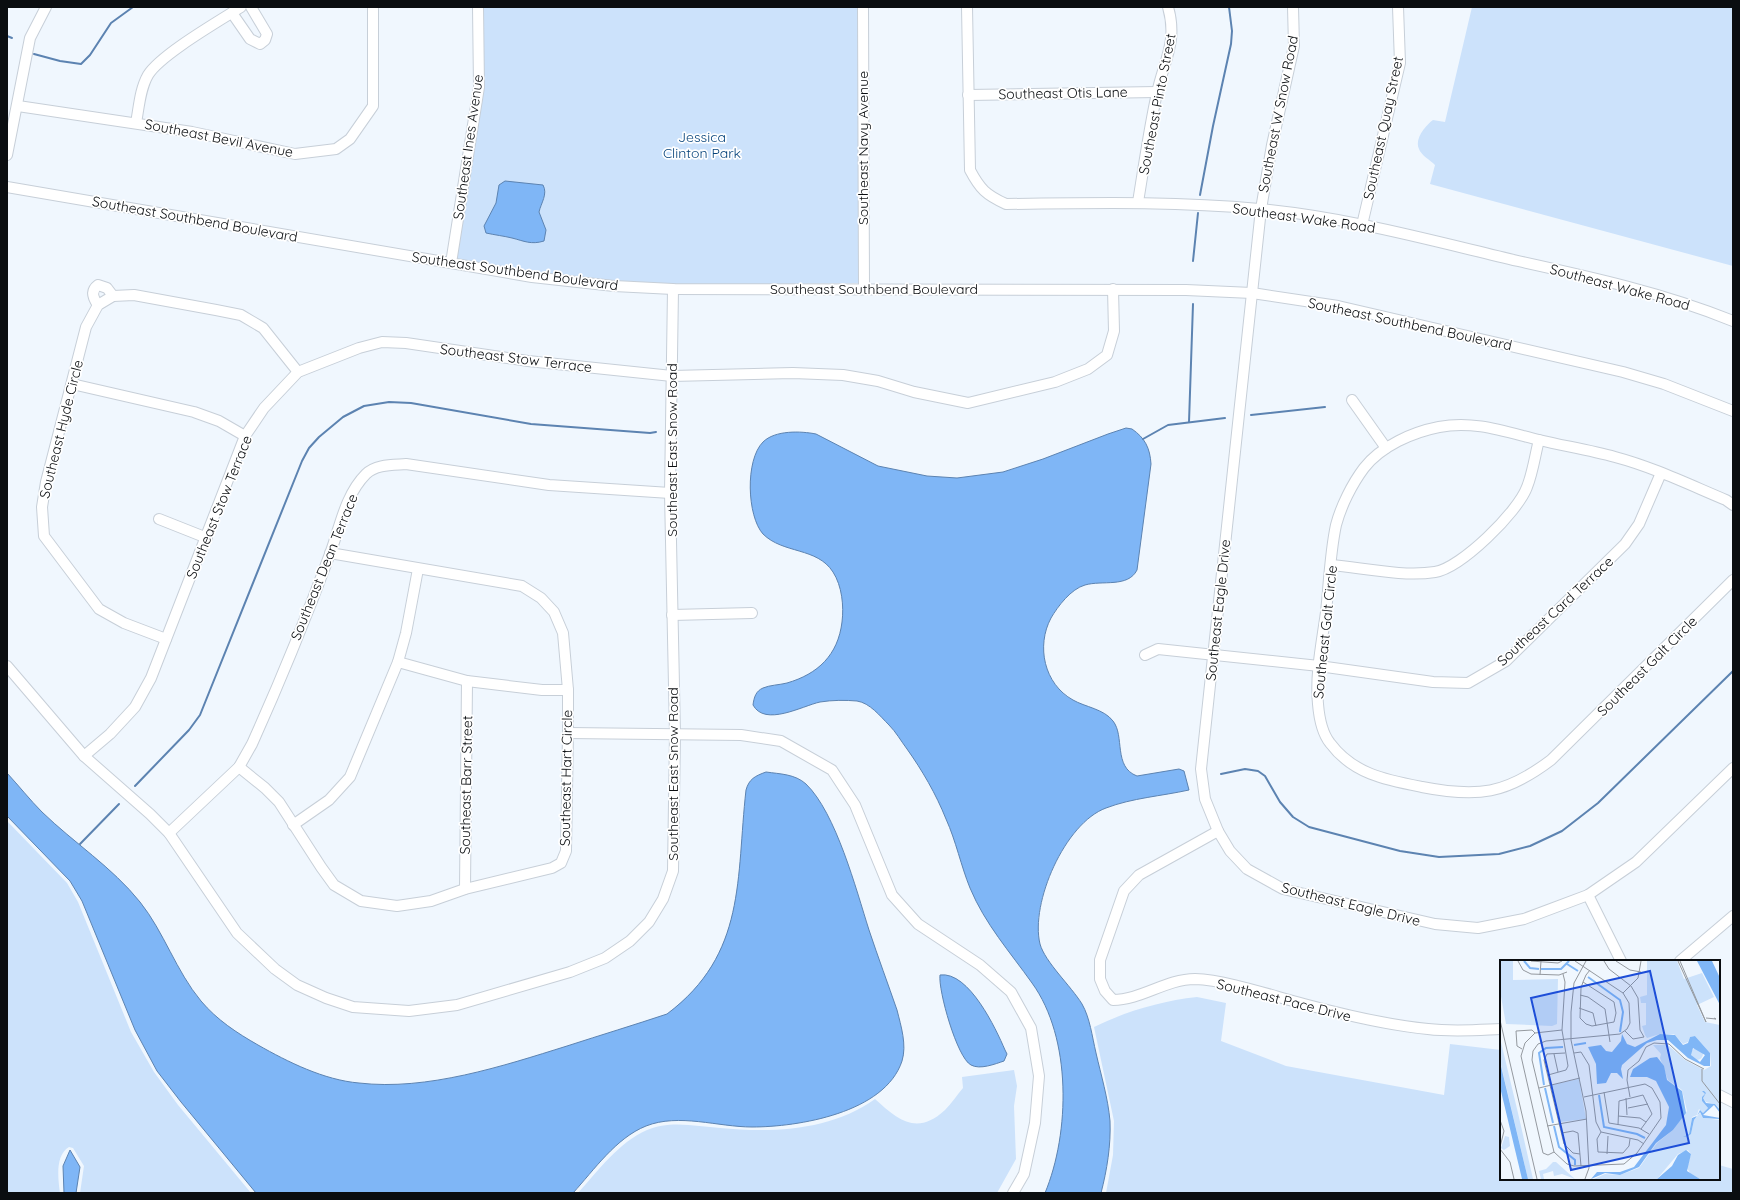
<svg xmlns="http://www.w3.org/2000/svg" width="1740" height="1200" font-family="Quicksand,sans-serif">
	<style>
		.green { fill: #cce2fb }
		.water { fill: #7fb6f6; stroke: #5c83b1 }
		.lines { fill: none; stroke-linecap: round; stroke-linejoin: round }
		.stream { stroke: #5c83b1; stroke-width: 2 }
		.minor-casing { stroke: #c7cfd8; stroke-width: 12 }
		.minor { stroke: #fff; stroke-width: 10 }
		.labels { text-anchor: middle; stroke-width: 3.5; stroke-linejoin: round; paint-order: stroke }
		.street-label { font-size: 14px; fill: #0a0d10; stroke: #fff }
		.park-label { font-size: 14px; fill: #04427a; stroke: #fff }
		.inset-river { fill: none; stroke: #7fb6f6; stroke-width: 2 }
		.inset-road { fill: none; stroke: #94999f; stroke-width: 1 }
		.view { fill: #1d4ed8; fill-opacity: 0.15; stroke: #1d4ed8; stroke-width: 2 }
		.inset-edge { fill: none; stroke: #0a0d10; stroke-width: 2 }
	</style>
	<rect width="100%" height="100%" fill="#f0f7fe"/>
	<g class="green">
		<path d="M 482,7 L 858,7 L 859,283 L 662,285 L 557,275 L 455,260 L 481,101 Z"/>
		<path d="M 1472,7 L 1733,7 L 1733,266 L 1430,184 L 1435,165 C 1430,160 1421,155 1419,149 C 1414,139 1426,125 1433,120 L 1445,122 Z"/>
		<path d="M 7,821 L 67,883 L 78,902 L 131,1032 L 154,1072 L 178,1105 L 251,1193 L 80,1193 L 84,1166 L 73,1148 L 69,1147 C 55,1155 58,1179 60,1193 L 7,1193 Z"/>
		<path d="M 1197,997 L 1226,1003 L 1221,1041 L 1286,1066 L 1444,1095 L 1450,1044 L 1501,1050 L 1501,1179 L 1719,1179 L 1719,1165 L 1733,1169 L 1733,1193 L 1106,1193 L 1113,1155 L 1114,1121 L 1094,1027 C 1127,1011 1161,1001 1197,997 Z"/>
		<path d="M 1014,1070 L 1017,1086 L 1014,1106 L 1016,1159 L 997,1193 L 578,1193 C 598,1171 619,1142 647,1130 C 669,1120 697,1126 720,1128 C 771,1133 831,1131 875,1099 C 898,1120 917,1136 945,1110 C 951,1104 957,1095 963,1088 L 962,1077 Z"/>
	</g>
	<g class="water">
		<path d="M 505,181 L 543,185 C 548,194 541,203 539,212 L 546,230 L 544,241 C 531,245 524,241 512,238 C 504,236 495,235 486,233 L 484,226 L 496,203 L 499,185 Z"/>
		<path d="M 1126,428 L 1132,429 C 1145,438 1150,448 1151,464 L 1137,570 C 1128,588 1102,580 1085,585 C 1071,589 1058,606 1051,618 C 1036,646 1044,684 1073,700 C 1085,707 1104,709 1113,721 C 1125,736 1113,767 1137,776 L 1179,769 L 1184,771 L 1189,790 C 1162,796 1132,798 1106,808 C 1065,823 1030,903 1040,944 C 1045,962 1071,986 1082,1004 C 1090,1018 1092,1036 1096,1053 C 1101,1075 1108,1098 1110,1121 C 1111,1145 1107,1170 1101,1193 L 1045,1193 C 1070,1133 1072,1038 1032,983 C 1010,952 985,924 970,888 C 961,866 956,841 946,819 C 936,794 922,770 907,749 C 901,741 896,732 889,725 C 880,716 870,703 857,701 C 846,700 832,700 820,702 C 802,706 765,727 753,705 C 754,697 756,691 763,688 C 770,685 779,685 787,683 C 818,674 838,655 842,622 C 844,606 842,586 833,572 C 817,547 783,554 763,534 C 747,516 745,460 763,442 C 775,430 801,431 816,434 L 878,466 L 927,476 L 957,478 L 1003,472 L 1043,459 L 1108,434 Z"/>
		<path d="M 766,772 C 780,774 795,774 806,784 C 836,813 856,889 869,930 C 878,957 888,984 897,1010 C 901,1026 907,1045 902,1061 C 885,1113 798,1127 752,1127 C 718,1127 679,1113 646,1126 C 616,1138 594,1170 573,1193 L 256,1193 L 181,1102 L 157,1071 L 135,1030 L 82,901 L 70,881 L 7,816 L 7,773 C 19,786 30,800 42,812 C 74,843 112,867 140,902 C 164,932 176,971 201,1001 C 217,1020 237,1033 258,1045 C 288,1062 324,1080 359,1083 C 427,1091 503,1066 567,1046 C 601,1035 634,1025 667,1014 C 747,954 736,878 746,790 C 749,779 755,776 766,772 Z"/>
		<path d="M 940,975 C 969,971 996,1029 1005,1050 L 1007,1054 L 1004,1061 C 995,1064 980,1070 971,1065 C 957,1058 938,990 940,975 Z"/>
		<path d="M 70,1150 L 80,1167 L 76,1193 L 64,1193 L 63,1166 Z"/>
	</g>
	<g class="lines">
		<g class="stream">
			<path d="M 7,36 L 12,38"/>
			<path d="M 34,54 L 60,61 L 81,64 L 90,55 L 111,23 L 133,7"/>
			<path d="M 1200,195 L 1213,126 L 1231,44 L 1232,31 L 1229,7"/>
			<path d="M 1193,261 L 1198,213"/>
			<path d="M 1251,415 L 1325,407"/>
			<path d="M 1189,422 L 1193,304"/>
			<path d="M 1143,439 L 1168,425 L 1225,418"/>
			<path d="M 1221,774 L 1245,769 L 1258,771 L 1265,776 L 1280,802 L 1293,817 L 1309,827 L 1400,851 L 1439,857 L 1499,854 L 1530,846 L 1562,831 L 1598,803 L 1733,671"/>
			<path d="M 135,786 L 189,730 L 200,715 L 302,461 L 309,448 L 319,437 L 343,417 L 364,406 L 389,402 L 411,403 L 531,424 L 650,433 L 656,432"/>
			<path d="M 80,844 L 119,804"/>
		</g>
		<g class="minor-casing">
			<g id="minor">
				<path d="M 863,7 L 864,289"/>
				<path d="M 967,7 L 970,170 C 980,189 986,195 1006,204 C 1091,203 1175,201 1259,209 C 1347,217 1433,241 1518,261 C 1591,277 1664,293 1733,321"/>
				<path d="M 1293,7 L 1294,46 L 1272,145 L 1261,209 L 1201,769 L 1205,799 L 1218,831 L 1230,851 L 1247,869 L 1283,889 L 1435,924 L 1478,928 L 1524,919 L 1588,895 L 1636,862 L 1733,768"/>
				<path d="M 232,13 L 250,39 L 260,44 L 265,40 L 267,34 L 251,7"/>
				<path d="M 968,95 L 1157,92"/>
				<path d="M 18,106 L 192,132 L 295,154 L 336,149 L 350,139 L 373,106 L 373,7"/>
				<path d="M 136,123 C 139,107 140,89 148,75 C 160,55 219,21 241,7"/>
				<path d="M 7,155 L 30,38 L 46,7"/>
				<path d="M 7,187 L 532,277 L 614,286 L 673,289 L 1186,290 L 1252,293 L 1338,306 L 1623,372 L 1664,384 L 1733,411"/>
				<path d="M 1138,202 C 1144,166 1149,129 1157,93 C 1164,60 1178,42 1168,7"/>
				<path d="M 1362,225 L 1400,63 L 1398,7"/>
				<path d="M 451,263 L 479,87 L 478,7"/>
				<path d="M 98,305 C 93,298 90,291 98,285 L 107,288 L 113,296"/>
				<path d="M 72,384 L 194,412 L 219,421 L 245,436"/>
				<path d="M 1352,400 L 1386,448"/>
				<path d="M 1733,505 L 1726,500 C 1690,485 1653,467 1615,457 C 1590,450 1564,446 1539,440 C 1506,432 1474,420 1439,427 C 1413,432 1381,446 1364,468 C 1352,484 1341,506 1336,525 C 1330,553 1329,584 1326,612 C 1322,642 1315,674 1318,704 C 1319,716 1322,733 1330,743 C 1353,774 1386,780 1422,787 C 1478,798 1506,794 1551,760 L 1733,580"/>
				<path d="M 159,519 L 207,538"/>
				<path d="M 1331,565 C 1364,568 1403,577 1435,572 C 1461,568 1518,512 1527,487 C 1533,472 1535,455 1539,440"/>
				<path d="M 672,615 L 752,613"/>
				<path d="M 166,639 L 124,623 L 99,609 L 44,536 L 42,507 L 46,482 L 86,327 L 98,305 L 113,296 L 134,295 L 216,310 L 241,315 L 263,328 L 298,372"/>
				<path d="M 1145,655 L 1158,649 L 1319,666 L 1433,682 L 1468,683 L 1506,661 L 1625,544 L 1639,524 L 1661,473"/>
				<path d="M 398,662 L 467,681 L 542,690 L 568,690"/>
				<path d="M 7,666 L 84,756 L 150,814 L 169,833 L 237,933 L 275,969 L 297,985 L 326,998 L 353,1007 L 409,1011 L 457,1005 L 570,972 L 605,958 L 630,941 L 649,922 L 663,899 L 673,871 L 675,734 L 670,493 L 673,289"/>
				<path d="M 568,733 L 741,735 L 781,741 L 832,770 L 855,805 L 892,895 L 918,924 L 980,965 L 1011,992 L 1031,1028 L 1039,1076 L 1035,1123 L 1024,1174 L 1013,1193"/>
				<path d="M 84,756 L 110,734 L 135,707 L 151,678 L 245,436 L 264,408 L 298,372 L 359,348 L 382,342 L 406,343 L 528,361 L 672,376 L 793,373 L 843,375 L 878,381 L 914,392 L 968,403 L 1055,382 L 1088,369 L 1107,355 L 1114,331 L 1113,289"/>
				<path d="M 239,767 L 265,788 L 279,802 L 321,867 L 334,885 L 361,901 L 397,906 L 431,901 L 465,889 L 552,868 L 561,863 L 566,851 L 568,733 L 568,690 L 563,633 L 554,612 L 541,598 L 522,586 L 330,553"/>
				<path d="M 293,825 L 329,800 L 350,777 L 398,662 L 406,633 L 418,569"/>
				<path d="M 1218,831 L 1139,875 L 1124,891 L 1100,960 L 1100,979 L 1105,991 L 1113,1000 C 1141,1000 1166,979 1195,979 C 1226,980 1273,996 1304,1004 C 1345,1015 1386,1025 1428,1029 C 1453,1032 1477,1030 1501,1029"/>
				<path d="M 169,833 L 239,767 L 252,744 C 280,682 306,618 330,554 C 340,527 345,495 366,474 C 376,464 393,465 406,464 L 549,485 L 670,493"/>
				<path d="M 465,889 L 467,681"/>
				<path d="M 1588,895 L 1621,961"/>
				<path d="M 1680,961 L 1733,916"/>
				<path d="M 1719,1095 L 1733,1102"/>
			</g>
		</g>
		<use href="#minor" class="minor"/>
	</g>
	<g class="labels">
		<g class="street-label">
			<text transform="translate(1063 93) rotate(-1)" y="5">Southeast Otis Lane</text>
			<text transform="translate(1157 104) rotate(-79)" y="5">Southeast Pinto Street</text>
			<text transform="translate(1278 114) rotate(-79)" y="5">Southeast W Snow Road</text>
			<text transform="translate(1383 128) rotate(-78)" y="5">Southeast Quay Street</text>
			<text transform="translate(219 138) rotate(11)" y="5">Southeast Bevil Avenue</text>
			<text transform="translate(468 147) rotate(-82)" y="5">Southeast Ines Avenue</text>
			<text transform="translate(863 148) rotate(-90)" y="5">Southeast Navy Avenue</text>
			<text transform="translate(1304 218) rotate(8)" y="5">Southeast Wake Road</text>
			<text transform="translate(195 219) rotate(10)" y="5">Southeast Southbend Boulevard</text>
			<text transform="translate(515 271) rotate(8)" y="5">Southeast Southbend Boulevard</text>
			<text transform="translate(1620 287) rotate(15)" y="5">Southeast Wake Road</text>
			<text x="874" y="294">Southeast Southbend Boulevard</text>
			<text transform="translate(1410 324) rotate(12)" y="5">Southeast Southbend Boulevard</text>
			<text transform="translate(516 358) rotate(7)" y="5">Southeast Stow Terrace</text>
			<text transform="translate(61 429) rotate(-76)" y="5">Southeast Hyde Circle</text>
			<text transform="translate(672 450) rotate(-90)" y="5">Southeast East Snow Road</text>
			<text transform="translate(219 507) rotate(-68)" y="5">Southeast Stow Terrace</text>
			<text transform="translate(324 567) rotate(-68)" y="5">Southeast Dean Terrace</text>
			<text transform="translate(1218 610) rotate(-84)" y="5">Southeast Eagle Drive</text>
			<text transform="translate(1555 611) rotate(-43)" y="5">Southeast Card Terrace</text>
			<text transform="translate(1325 632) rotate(-84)" y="5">Southeast Galt Circle</text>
			<text transform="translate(1647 666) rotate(-45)" y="5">Southeast Galt Circle</text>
			<text transform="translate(673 774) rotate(-90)" y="5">Southeast East Snow Road</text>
			<text transform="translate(566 778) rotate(-89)" y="5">Southeast Hart Circle</text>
			<text transform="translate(466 785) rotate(-89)" y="5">Southeast Barr Street</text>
			<text transform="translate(1351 904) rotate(14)" y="5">Southeast Eagle Drive</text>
			<text transform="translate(1284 1000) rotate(14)" y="5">Southeast Pace Drive</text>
		</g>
		<g class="park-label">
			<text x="702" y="142">Jessica<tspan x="702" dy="16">Clinton Park</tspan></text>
		</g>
	</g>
	<g transform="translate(1500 960)">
		<rect width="220" height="220" fill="#f0f7fe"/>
		<path d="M 0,1 L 13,1 L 13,20 L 58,19 L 57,64 L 52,66 L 6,64 L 0,31 ZM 147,1 L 177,1 L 184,19 L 202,13 L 214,37 L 197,45 L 205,62 L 220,65 L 220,149 L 215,144 L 206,142 L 203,138 L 206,133 L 202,131 L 205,134 L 202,141 L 208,148 L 203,153 L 199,149 L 197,155 L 192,157 L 189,174 L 183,177 L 191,174 L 194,160 L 200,153 L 203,158 L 220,160 L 220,219 L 200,219 L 190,213 L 187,208 L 191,194 L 188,190 L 178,194 L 157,219 L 94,219 L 105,214 L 120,215 L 139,208 L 157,183 L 173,170 L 187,151 L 182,130 L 168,120 L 160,98 L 161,94 L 153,85 L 168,85 L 185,100 L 204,110 L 211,106 L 210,93 L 195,76 L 190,77 L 188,82 L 183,84 L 174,74 L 160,74 L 147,78 L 145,75 L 142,66 L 146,65 L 146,43 L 141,43 L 140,37 L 147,35 ZM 0,78 L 18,153 L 33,219 L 28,219 L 0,101 ZM191 94a6 6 0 1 1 12 0a6 6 0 1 1-12 0ZM 79,119 L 86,159 L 60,162 L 51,125 ZM 5,176 L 9,177 L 10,186 L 4,190 L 1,188 ZM 53,202 L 56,202 L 75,219 L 62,214 L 54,216 L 53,211 L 43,214 L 44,219 L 41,219 L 39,211 L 46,209 Z" fill="#cce2fb"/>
		<path d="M 197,1 L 212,1 L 220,18 L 220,45 ZM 122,74 L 127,84 L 135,87 L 160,74 L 175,75 L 183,85 L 188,83 L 190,77 L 195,76 L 210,93 L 210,106 L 204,106 L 188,98 L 168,80 L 157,80 L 147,83 L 122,105 L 121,109 L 123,119 L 117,113 L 111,113 L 106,123 L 97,124 L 96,104 L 88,87 L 101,85 L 106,91 L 112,92 L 121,81 ZM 193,88 L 205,95 L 200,102 L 191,95 ZM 157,97 L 164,106 L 167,120 L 182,131 L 186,153 L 173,170 L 156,183 L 139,207 L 120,215 L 105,213 L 91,219 L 97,212 L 120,212 L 134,207 L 166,165 L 169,147 L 156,121 L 147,117 L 130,117 L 133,109 L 150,98 ZM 0,102 L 28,219 L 22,219 L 0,127 ZM 202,131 L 204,131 L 206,133 L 203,138 L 206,143 L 215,144 L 220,150 L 220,153 L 214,145 L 203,155 L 220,158 L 220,159 L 203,158 L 200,152 L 194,160 L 191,174 L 188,176 L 183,177 L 189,174 L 192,158 L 197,156 L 200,150 L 203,153 L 208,148 L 202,141 L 202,137 L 205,134 ZM 186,190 L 191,194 L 187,211 L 200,219 L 157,219 L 172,206 L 178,195 Z" fill="#7fb6f6" fill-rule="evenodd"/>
		<path class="inset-river" d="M 24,1 L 30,8 L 39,9M 67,4 L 78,11M 41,9 L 61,9 L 69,1M 88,17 L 120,40 L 123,52 L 120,72M 74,85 L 86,83M 44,125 L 39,93 L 46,88 L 63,87M 45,128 L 53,163M 99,135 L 104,167 L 137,174 L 145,178M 54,166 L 59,187 L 75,200 L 75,205"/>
		<path class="inset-road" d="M 18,1 L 23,10 L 31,14 L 59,15 L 67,12M 31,1 L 58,3 L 62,1M 75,1 L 123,33 L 129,43 L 130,63 L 127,69 L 120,74 L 46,81 L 38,84 L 33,91 L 32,100 L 54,192 L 67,204 L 74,206 L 124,204 L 137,193 L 161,158 L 160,142 L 152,128 L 145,124 L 84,137M 104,1 L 109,9 L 131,26 L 138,38 L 140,70 L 144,77 L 133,79 L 125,71M 116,1 L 130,10 L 141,12M 178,1 L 206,62 L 180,1M 40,15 L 41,1M 83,22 L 114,42 L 116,53 L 114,62 L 92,66 L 86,64 L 80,58 L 81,28 L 83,22 L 86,15 L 90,10M 123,33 L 138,18 L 141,1M 80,35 L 88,37 L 105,49 L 110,82M 79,48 L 93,53 L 96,66M 206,58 L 216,59 L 214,58M 0,60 L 37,219M 22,89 L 17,86 L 16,71 L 32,70 L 35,73M 65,93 L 47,94 L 44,100 L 64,184 L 73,193 L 80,194M 74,93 L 81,92 L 89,105 L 96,162 L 101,172 L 138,180 L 144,184M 54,94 L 58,112M 202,109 L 202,121 L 220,144M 48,115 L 66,110 L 68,106 L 62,70 L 65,22 L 63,14M 39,128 L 80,118M 104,132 L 109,163 L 139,168 L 149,174M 130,137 L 127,120 L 128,110 L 139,101 L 146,87 L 154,83 L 169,84 L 185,99 L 204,109M 126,138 L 127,155M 128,148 L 148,144M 118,156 L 140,158 L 146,162M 0,160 L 4,171 L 0,187M 118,165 L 119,141 L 143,135 L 152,154 L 141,169M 47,166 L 87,159M 62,173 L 73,171 L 78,173 L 81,206M 0,189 L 10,202 L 14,219M 54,192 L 48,195 L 43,193 L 21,96 L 25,83 L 35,73 L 62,70M 98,192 L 123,193 L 129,186 L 130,179M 98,192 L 97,179 L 101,172M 107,194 L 108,176M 85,219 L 89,208 L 86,151 L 71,80 L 71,52 L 74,23 L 86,1"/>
		<path class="view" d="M 150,11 L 189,183 L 71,210 L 31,38 Z"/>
		<rect width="220" height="220" class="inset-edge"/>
	</g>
	<rect width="1740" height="1200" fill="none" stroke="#0a0d10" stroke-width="16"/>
</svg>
